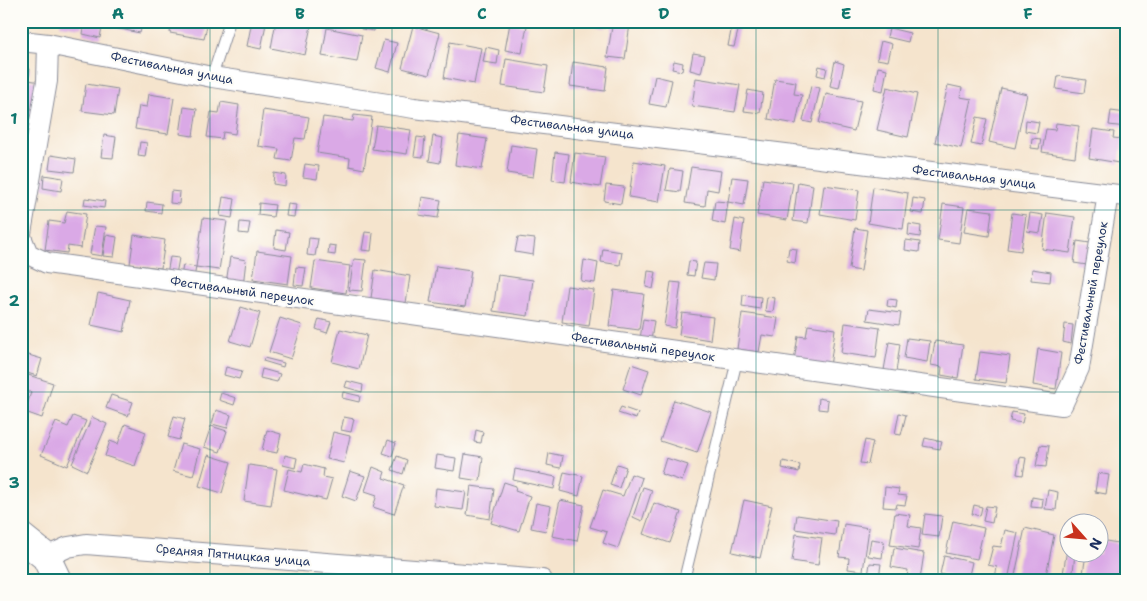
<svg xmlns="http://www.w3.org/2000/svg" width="1147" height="601" font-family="'Shantell Sans',sans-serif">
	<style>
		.building { fill: #daa9e6 }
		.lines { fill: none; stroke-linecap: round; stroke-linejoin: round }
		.lane-casing { stroke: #888a96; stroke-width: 12 }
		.street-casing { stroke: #888a96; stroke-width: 22 }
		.secondary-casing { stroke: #888a96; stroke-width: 30 }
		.lane { stroke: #fff; stroke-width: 10 }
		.street { stroke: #fff; stroke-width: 20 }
		.secondary { stroke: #fff; stroke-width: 28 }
		.grid { fill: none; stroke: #0f766e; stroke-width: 1; stroke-opacity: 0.55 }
		.labels { text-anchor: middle; stroke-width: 4.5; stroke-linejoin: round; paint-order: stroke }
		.street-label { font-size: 12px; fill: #1b2f5e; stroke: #fdfcf7 }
		.neatline { fill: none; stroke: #0f766e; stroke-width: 2 }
		.grid-label { font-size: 16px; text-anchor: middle; font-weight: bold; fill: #0f766e }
	</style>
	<rect width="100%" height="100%" fill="#fdfcf7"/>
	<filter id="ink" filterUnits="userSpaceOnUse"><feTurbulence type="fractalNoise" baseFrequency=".02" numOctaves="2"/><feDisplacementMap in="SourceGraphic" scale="10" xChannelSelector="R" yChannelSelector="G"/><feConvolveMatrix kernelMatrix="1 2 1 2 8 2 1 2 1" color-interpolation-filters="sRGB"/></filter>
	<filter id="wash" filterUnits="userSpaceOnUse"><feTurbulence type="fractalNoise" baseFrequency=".0096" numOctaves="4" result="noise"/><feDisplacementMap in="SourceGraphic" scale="20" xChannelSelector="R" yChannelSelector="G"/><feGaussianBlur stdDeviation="1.12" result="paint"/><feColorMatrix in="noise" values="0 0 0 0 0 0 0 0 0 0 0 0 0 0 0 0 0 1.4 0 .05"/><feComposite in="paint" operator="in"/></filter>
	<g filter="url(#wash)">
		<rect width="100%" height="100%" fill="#f5e4cd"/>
		<g id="blocks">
			<g class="building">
				<path d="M 61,21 L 83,21 L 82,28 L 60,25 Z"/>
				<path d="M 85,21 L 103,21 L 100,38 L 83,34 Z"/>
				<path d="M 112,21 L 143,21 L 140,33 L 110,27 Z"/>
				<path d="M 172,21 L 208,21 L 204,39 L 170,33 Z"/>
				<path d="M 252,21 L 266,24 L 261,49 L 247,46 Z"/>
				<path d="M 276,21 L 312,21 L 305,55 L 271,48 Z"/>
				<path d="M 363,21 L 376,21 L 374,31 L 361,29 Z"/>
				<path d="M 587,21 L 606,21 L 605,28 L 587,25 Z"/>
				<path d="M 613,21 L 630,24 L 625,59 L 607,57 Z"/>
				<path d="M 733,21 L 740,23 L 734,47 L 728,46 Z"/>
				<path d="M 510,23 L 527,26 L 522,53 L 505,50 Z"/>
				<path d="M 413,26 L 440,33 L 429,75 L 402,68 Z"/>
				<path d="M 327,28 L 362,35 L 357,62 L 322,56 Z"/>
				<path d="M 889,28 L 910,33 L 908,42 L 887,37 Z"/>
				<path d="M 384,40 L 397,43 L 390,72 L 376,68 Z"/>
				<path d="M 881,41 L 892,44 L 888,61 L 877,59 Z"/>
				<path d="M 450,42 L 481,48 L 474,84 L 444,78 Z"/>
				<path d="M 486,47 L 499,50 L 497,64 L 483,62 Z"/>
				<path d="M 693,53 L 705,55 L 701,73 L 690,70 Z"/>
				<path d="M 506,59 L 548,66 L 544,92 L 502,86 Z"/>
				<path d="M 674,61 L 683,63 L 682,71 L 672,69 Z"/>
				<path d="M 835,61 L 844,64 L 839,88 L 830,86 Z"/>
				<path d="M 573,62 L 608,67 L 605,91 L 570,86 Z"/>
				<path d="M 819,66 L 827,68 L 825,77 L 817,75 Z"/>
				<path d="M 21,67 L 30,69 L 28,80 L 41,82 L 35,117 L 21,114 Z"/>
				<path d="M 878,67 L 887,69 L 883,91 L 874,89 Z"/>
				<path d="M 655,76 L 672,80 L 666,107 L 649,104 Z"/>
				<path d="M 1058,76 L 1086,80 L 1084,93 L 1056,89 Z"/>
				<path d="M 696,78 L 740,85 L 735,112 L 692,106 Z"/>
				<path d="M 775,79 L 796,82 L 794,94 L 802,95 L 796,124 L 768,119 Z"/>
				<path d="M 86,84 L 118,89 L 114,115 L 82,111 Z"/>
				<path d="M 948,85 L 962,88 L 960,97 L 972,99 L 961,148 L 935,142 Z"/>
				<path d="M 811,86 L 820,88 L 812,123 L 803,121 Z"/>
				<path d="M 887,87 L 917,94 L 908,137 L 877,130 Z"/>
				<path d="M 1001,88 L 1027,94 L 1015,148 L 989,142 Z"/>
				<path d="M 748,90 L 763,93 L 760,113 L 744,111 Z"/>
				<path d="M 149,94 L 174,98 L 168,134 L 135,129 L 139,106 L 147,107 Z"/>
				<path d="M 826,94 L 861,101 L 854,131 L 819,123 Z"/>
				<path d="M 221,102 L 239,105 L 235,134 L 223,132 L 222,139 L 207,137 L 211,112 L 219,113 Z"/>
				<path d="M 184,107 L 197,109 L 193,136 L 180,134 Z"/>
				<path d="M 263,110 L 309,117 L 305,139 L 295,138 L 291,161 L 277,159 L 279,149 L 258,146 Z"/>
				<path d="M 1111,111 L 1126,113 L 1126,127 L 1109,125 Z"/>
				<path d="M 354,115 L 372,117 L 364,169 L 349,166 L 350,158 L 317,153 L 323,117 L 353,121 Z"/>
				<path d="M 977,117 L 987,119 L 981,146 L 971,144 Z"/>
				<path d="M 1026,120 L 1039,122 L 1037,133 L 1025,131 Z"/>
				<path d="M 1056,123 L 1079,126 L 1075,157 L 1042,152 L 1046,129 L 1055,130 Z"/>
				<path d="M 376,125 L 411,130 L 407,154 L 372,149 Z"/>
				<path d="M 1093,129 L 1114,132 L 1113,138 L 1123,139 L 1119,163 L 1089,158 Z"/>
				<path d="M 104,135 L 116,137 L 113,158 L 101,157 Z"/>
				<path d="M 459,135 L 487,139 L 482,169 L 455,165 Z"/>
				<path d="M 433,136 L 443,138 L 440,163 L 429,161 Z"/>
				<path d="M 417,137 L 425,138 L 423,157 L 414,156 Z"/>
				<path d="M 1032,138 L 1041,139 L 1039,149 L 1031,148 Z"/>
				<path d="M 140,142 L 147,143 L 145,157 L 138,156 Z"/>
				<path d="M 511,145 L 537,149 L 533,177 L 507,173 Z"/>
				<path d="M 555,152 L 569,154 L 565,182 L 552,180 Z"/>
				<path d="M 575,153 L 605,157 L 600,187 L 571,182 Z"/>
				<path d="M 51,155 L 76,159 L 74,172 L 49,169 Z"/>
				<path d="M 634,161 L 665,166 L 659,202 L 629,197 Z"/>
				<path d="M 305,164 L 319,166 L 317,179 L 303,177 Z"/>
				<path d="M 691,167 L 721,171 L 718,191 L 707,189 L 705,206 L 685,203 Z"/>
				<path d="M 670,169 L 683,171 L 680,192 L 666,190 Z"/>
				<path d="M 274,173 L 286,175 L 285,186 L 273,184 Z"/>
				<path d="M 44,175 L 63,178 L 61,191 L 43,188 Z"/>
				<path d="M 732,177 L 748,179 L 744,205 L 728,202 Z"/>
				<path d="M 763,179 L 793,183 L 787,220 L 757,215 Z"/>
				<path d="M 798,182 L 813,185 L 808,223 L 793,221 Z"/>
				<path d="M 606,185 L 624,187 L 621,204 L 604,201 Z"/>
				<path d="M 824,185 L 859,190 L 855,220 L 820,214 Z"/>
				<path d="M 873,187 L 908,193 L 903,229 L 868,223 Z"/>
				<path d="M 171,191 L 180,192 L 179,204 L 170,203 Z"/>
				<path d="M 223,197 L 235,199 L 232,218 L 220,216 Z"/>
				<path d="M 422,197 L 441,200 L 438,218 L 419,215 Z"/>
				<path d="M 85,198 L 105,201 L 104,208 L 84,205 Z"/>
				<path d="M 913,198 L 925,200 L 923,214 L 911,212 Z"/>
				<path d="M 715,201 L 728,202 L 725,224 L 712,221 Z"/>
				<path d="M 147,202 L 162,204 L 161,213 L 146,211 Z"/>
				<path d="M 259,203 L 275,205 L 273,217 L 258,215 Z"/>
				<path d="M 288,204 L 296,205 L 294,217 L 286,216 Z"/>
				<path d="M 943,204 L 964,207 L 959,243 L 938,240 Z"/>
				<path d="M 968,208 L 992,211 L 989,236 L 964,232 Z"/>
				<path d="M 67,211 L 86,214 L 81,248 L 68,246 L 67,253 L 45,250 L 49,221 L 64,223 Z"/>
				<path d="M 1012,213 L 1026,215 L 1021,251 L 1007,249 Z"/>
				<path d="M 1030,213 L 1043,215 L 1040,233 L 1027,231 Z"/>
				<path d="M 1047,213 L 1075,217 L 1070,253 L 1042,249 Z"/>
				<path d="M 203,218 L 227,221 L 219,270 L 196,267 Z"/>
				<path d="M 735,219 L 744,221 L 740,252 L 730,250 Z"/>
				<path d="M 240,222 L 250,223 L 248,234 L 239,233 Z"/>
				<path d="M 909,224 L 921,226 L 920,237 L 908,235 Z"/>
				<path d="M 95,226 L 106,227 L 102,256 L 90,254 Z"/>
				<path d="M 855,228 L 867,230 L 861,271 L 849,269 Z"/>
				<path d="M 276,230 L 289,232 L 286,250 L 274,248 Z"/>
				<path d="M 365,232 L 373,233 L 371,251 L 362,250 Z"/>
				<path d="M 106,235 L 117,237 L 114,257 L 103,256 Z"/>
				<path d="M 134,235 L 165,240 L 161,268 L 130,264 Z"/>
				<path d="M 518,237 L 535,239 L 533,255 L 515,252 Z"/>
				<path d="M 309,238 L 318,239 L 315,256 L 307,255 Z"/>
				<path d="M 906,240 L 920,242 L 919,252 L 905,250 Z"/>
				<path d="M 1077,241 L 1090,243 L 1087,265 L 1074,263 Z"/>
				<path d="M 329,245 L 336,246 L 335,255 L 328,254 Z"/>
				<path d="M 789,248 L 797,249 L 795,263 L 787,261 Z"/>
				<path d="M 603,249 L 622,252 L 620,265 L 601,262 Z"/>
				<path d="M 257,251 L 292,256 L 288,284 L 253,279 Z"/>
				<path d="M 170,257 L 179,258 L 176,275 L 167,274 Z"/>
				<path d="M 230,257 L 246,260 L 243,286 L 226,283 Z"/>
				<path d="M 354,259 L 366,260 L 362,291 L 349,290 Z"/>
				<path d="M 584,260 L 598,263 L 595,283 L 581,281 Z"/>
				<path d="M 315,261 L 350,266 L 346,293 L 311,288 Z"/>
				<path d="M 689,261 L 696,262 L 694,276 L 687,275 Z"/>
				<path d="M 704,263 L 716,264 L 714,280 L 701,278 Z"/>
				<path d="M 183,265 L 196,267 L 194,278 L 181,276 Z"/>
				<path d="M 436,266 L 471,271 L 465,307 L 430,302 Z"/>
				<path d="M 296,267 L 306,268 L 303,286 L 294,285 Z"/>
				<path d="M 1032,269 L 1051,272 L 1050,282 L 1031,280 Z"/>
				<path d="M 375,270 L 410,276 L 406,303 L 371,298 Z"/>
				<path d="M 648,271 L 656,272 L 653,289 L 646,287 Z"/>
				<path d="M 498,275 L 533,280 L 528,316 L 493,311 Z"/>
				<path d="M 671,282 L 681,283 L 675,328 L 664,326 Z"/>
				<path d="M 567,286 L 594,290 L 589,326 L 562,322 Z"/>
				<path d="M 614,290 L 644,294 L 639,330 L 609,326 Z"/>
				<path d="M 98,293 L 130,300 L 124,332 L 91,325 Z"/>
				<path d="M 743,295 L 761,297 L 760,309 L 742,306 Z"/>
				<path d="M 767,297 L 775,298 L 773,312 L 765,311 Z"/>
				<path d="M 888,299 L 897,300 L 896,308 L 887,306 Z"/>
				<path d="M 241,307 L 260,313 L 250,347 L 230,341 Z"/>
				<path d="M 869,309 L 901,313 L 899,325 L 867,320 Z"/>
				<path d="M 682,313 L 713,317 L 710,340 L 679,335 Z"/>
				<path d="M 742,313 L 778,318 L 775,337 L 762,335 L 759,352 L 737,349 Z"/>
				<path d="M 280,318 L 302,325 L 291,359 L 269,352 Z"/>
				<path d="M 319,319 L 331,322 L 327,333 L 316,329 Z"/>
				<path d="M 643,319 L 654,321 L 651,341 L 640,339 Z"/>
				<path d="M 845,323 L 880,328 L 876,358 L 841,353 Z"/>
				<path d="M 1065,324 L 1073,325 L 1071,344 L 1063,342 Z"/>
				<path d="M 808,325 L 835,329 L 830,367 L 794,361 L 798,336 L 806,337 Z"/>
				<path d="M 340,329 L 367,335 L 359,369 L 332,362 Z"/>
				<path d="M 907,338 L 930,341 L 927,362 L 904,358 Z"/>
				<path d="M 935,341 L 963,345 L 958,378 L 941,375 L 942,367 L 931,365 Z"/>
				<path d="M 889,342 L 900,344 L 896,372 L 884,370 Z"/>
				<path d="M 1038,349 L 1061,353 L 1056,389 L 1033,385 Z"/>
				<path d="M 980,352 L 1010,356 L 1006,383 L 976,379 Z"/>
				<path d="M 22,353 L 42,359 L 37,376 L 21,371 Z"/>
				<path d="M 264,358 L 284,363 L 283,367 L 263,361 Z"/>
				<path d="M 631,364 L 649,370 L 641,395 L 623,389 Z"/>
				<path d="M 226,367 L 242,371 L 239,379 L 224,375 Z"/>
				<path d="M 262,369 L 280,374 L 277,382 L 260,378 Z"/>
				<path d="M 22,373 L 53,383 L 42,418 L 25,412 L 31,392 L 21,389 Z"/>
				<path d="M 347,381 L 363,385 L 362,392 L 345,387 Z"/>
				<path d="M 343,392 L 360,396 L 359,402 L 342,398 Z"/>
				<path d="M 221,393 L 236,398 L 234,405 L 219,400 Z"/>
				<path d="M 111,395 L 133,402 L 128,416 L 106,408 Z"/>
				<path d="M 819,398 L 828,400 L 827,410 L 818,409 Z"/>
				<path d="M 674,400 L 711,412 L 697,453 L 660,441 Z"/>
				<path d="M 621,407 L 638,413 L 636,419 L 618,413 Z"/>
				<path d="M 216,410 L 231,415 L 227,428 L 212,424 Z"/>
				<path d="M 1012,412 L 1024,414 L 1022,423 L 1010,421 Z"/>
				<path d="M 899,413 L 906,415 L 901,435 L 895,434 Z"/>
				<path d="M 73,416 L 86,421 L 67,466 L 41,455 L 56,422 L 68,427 Z"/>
				<path d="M 174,416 L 185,419 L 179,440 L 168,437 Z"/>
				<path d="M 92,417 L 107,424 L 87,471 L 72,464 Z"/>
				<path d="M 344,417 L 354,419 L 351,432 L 341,430 Z"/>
				<path d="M 125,424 L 146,432 L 135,466 L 105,456 L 110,441 L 118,444 Z"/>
				<path d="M 211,426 L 227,431 L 220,452 L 204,447 Z"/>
				<path d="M 267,430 L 281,434 L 277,453 L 262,450 Z"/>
				<path d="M 476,430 L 483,432 L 481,443 L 474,442 Z"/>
				<path d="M 333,432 L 350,436 L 344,463 L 327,459 Z"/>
				<path d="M 925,438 L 942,442 L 940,449 L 923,446 Z"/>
				<path d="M 388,440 L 396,443 L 392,456 L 383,453 Z"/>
				<path d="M 865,440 L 873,442 L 868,464 L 860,463 Z"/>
				<path d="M 181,444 L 200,449 L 193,476 L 173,471 Z"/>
				<path d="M 1040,445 L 1049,446 L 1046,467 L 1036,466 Z"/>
				<path d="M 549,453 L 563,456 L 561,468 L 547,465 Z"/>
				<path d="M 465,454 L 483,457 L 480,481 L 461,478 Z"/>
				<path d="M 208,455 L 231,462 L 222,493 L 199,486 Z"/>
				<path d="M 285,455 L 297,458 L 295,468 L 283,465 Z"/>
				<path d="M 437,455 L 456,458 L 454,471 L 435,468 Z"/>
				<path d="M 397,456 L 407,460 L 403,474 L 392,470 Z"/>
				<path d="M 1020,457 L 1026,458 L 1023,475 L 1017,474 Z"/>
				<path d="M 666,458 L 688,465 L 682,481 L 661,474 Z"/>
				<path d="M 783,461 L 800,465 L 799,472 L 782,468 Z"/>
				<path d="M 304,464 L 324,469 L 323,477 L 332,479 L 326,500 L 284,490 L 289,469 L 302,472 Z"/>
				<path d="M 617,464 L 626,467 L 619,488 L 610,485 Z"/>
				<path d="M 249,465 L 277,469 L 271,505 L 244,501 Z"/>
				<path d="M 373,467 L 385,472 L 383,478 L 404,485 L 394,514 L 373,507 L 377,495 L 365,491 Z"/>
				<path d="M 515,469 L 556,477 L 554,489 L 513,480 Z"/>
				<path d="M 350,471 L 365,476 L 356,501 L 342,496 Z"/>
				<path d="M 564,472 L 583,476 L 579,496 L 560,491 Z"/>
				<path d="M 1098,473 L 1109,475 L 1106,494 L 1095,492 Z"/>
				<path d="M 631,474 L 642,478 L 618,548 L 603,543 L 607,532 L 590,527 L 603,490 L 623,496 Z"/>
				<path d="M 504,482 L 516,486 L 515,491 L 530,496 L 519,531 L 491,523 Z"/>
				<path d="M 471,486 L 494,489 L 490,519 L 467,515 Z"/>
				<path d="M 643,487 L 652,490 L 642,521 L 633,517 Z"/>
				<path d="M 885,487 L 899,489 L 898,495 L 907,496 L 905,505 L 897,504 L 896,508 L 883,507 Z"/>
				<path d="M 436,488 L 466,492 L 463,510 L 434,506 Z"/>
				<path d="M 1048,490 L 1058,492 L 1056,510 L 1045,509 Z"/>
				<path d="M 1032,497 L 1043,499 L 1042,508 L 1031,507 Z"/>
				<path d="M 560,500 L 584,505 L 577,541 L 552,536 Z"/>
				<path d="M 744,500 L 772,506 L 760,558 L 732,552 Z"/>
				<path d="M 536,503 L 551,506 L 546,531 L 531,528 Z"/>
				<path d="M 654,503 L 681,512 L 670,543 L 643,534 Z"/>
				<path d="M 974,505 L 982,507 L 980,516 L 972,514 Z"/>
				<path d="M 986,506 L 995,507 L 992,523 L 983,521 Z"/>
				<path d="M 895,513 L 910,515 L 908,526 L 921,528 L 918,549 L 890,545 Z"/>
				<path d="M 925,514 L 942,516 L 939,537 L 922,535 Z"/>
				<path d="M 797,515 L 837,521 L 835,535 L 795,529 Z"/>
				<path d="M 953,521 L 984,528 L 977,559 L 946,553 Z"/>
				<path d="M 844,524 L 869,528 L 863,571 L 848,569 L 849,558 L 839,557 Z"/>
				<path d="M 1025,528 L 1054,535 L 1045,580 L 1014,580 Z"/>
				<path d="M 1005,530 L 1018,533 L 1008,580 L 995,578 L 997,567 L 988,565 L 993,546 L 1001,547 Z"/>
				<path d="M 796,534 L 822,538 L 818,565 L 792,561 Z"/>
				<path d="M 871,539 L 884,541 L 882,558 L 868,556 Z"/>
				<path d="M 1100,540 L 1124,544 L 1118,580 L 1082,580 L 1086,554 L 1100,554 Z"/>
				<path d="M 894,548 L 924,553 L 920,580 L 907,578 L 908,570 L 891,567 Z"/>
				<path d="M 1067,549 L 1070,550 L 1070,554 L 1075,554 L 1072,580 L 1062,580 Z"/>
				<path d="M 944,556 L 972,562 L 968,580 L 940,574 Z"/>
				<path d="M 870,563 L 881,564 L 879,577 L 868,576 Z"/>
			</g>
		</g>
	</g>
	<g filter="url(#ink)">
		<use href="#blocks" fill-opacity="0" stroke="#888a96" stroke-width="1"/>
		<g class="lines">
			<g class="lane-casing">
				<g id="lane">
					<path d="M 212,77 L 230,21"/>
					<path d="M 684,580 L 737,360"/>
				</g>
			</g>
			<g class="street-casing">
				<g id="street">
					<path d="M 21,41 L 48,44 L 212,77 L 414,108 L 1126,196"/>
					<path d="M 21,233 L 47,81 L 48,44"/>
					<path d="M 21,237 L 28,254 L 47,263 L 1062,405 L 1079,368 L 1108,194"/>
					<path d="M 46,557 L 68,547 L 86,544 L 542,580"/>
				</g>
			</g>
			<g class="secondary-casing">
				<path id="secondary" d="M 21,537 L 46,557 L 57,580"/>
			</g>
			<use href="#lane" class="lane"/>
			<use href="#street" class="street"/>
			<use href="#secondary" class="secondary"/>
		</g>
	</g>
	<path class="grid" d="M 210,21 L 210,580M 392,21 L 392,580M 574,21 L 574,580M 756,21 L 756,580M 938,21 L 938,580M 21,210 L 1126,210M 21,392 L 1126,392"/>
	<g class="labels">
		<g class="street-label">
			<text transform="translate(172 68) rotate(11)" y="4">Фестивальная улица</text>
			<text transform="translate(572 127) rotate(7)" y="4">Фестивальная улица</text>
			<text transform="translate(974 177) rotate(7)" y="4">Фестивальная улица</text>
			<text transform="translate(242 291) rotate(8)" y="4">Фестивальный переулок</text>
			<text transform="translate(1091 293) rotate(-80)" y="4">Фестивальный переулок</text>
			<text transform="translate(643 347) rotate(8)" y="4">Фестивальный переулок</text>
			<text transform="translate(233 555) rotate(5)" y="4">Средняя Пятницкая улица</text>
		</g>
	</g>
	<rect width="1147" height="601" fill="none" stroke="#fdfcf7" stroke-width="55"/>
	<g transform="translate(1084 538) rotate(117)"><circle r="24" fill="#fdfcf7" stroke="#a3aaba"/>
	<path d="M0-4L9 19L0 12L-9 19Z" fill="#c8321e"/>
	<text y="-8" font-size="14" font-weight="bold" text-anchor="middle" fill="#1b2f5e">N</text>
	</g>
	<rect x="28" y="28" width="1092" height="546" class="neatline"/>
	<g class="grid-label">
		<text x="118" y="19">A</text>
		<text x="300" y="19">B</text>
		<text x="482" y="19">C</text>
		<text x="664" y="19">D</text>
		<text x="846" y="19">E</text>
		<text x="1028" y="19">F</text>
		<text x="14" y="124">1</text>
		<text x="14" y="306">2</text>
		<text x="14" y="488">3</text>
	</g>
</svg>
